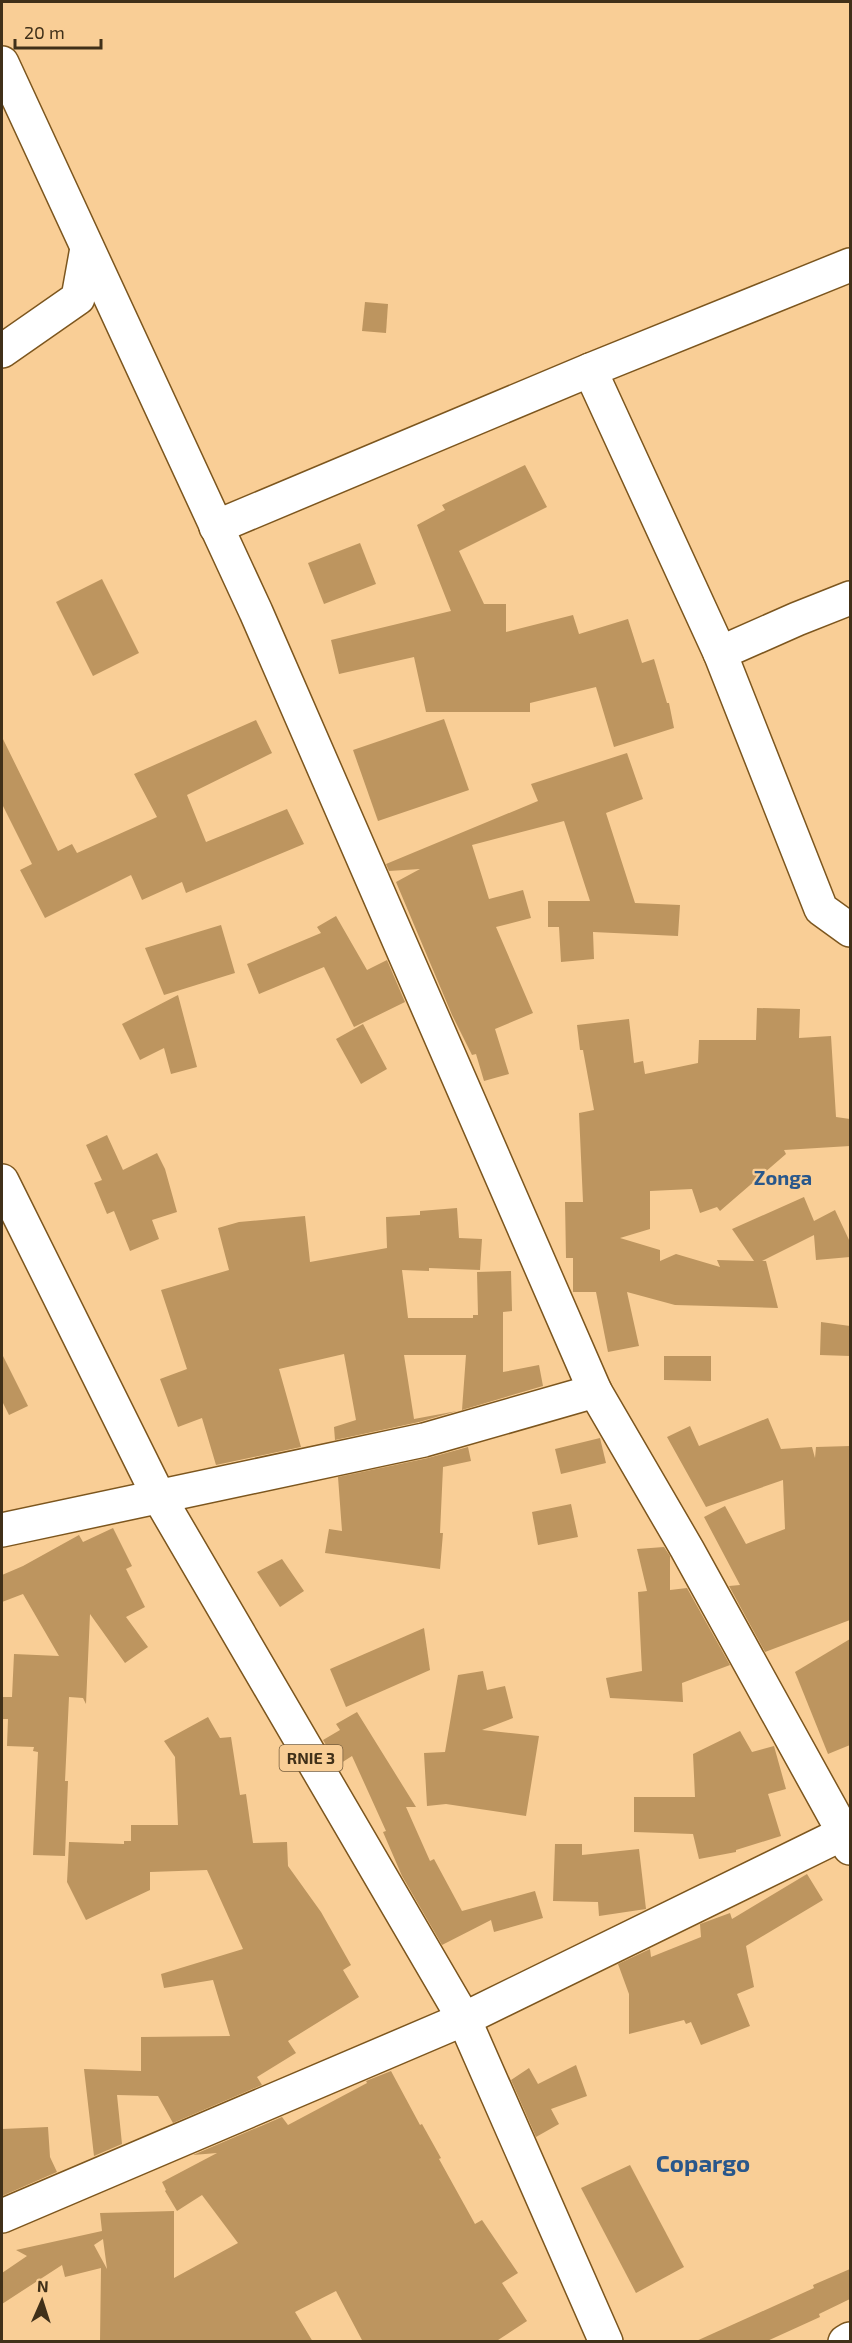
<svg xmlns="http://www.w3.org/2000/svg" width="852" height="2343" font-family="'Exo 2',sans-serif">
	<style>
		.building { fill: #bd955f; fill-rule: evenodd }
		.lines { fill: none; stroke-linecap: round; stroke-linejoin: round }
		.minor-casing { stroke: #7c561e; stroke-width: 36 }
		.tertiary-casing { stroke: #7c561e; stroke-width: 36 }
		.trunk-casing { stroke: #7c561e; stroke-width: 36 }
		.minor { stroke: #fff; stroke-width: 33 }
		.tertiary { stroke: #fff; stroke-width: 33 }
		.trunk { stroke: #fff; stroke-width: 33 }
		.labels { text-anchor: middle; stroke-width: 4.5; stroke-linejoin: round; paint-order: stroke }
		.shield { fill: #f9ce96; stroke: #785f3e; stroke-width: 1.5 }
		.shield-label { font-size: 16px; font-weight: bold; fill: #403019 }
		.neighbourhood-label { font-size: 20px; font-weight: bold; fill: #29578b; stroke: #f9ce96 }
		.district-label { font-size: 24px; font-weight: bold; fill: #29578b; stroke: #f9ce96 }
	</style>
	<rect width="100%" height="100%" fill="#f9ce96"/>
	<g class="building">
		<path d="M 365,302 L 388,304 L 386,333 L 362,331 Z"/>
		<path d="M 525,465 L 547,507 L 459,551 L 484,604 L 506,604 L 506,632 L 573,615 L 579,634 L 628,619 L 642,663 L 654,659 L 667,703 L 669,703 L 674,728 L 614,747 L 596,687 L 530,703 L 530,712 L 426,712 L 414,657 L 339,674 L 331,640 L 451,611 L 417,525 L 445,510 L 442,505 Z"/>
		<path d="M 360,543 L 376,584 L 324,604 L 308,563 Z"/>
		<path d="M 102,579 L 139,653 L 93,676 L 56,602 Z"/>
		<path d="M 444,719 L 469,790 L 378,821 L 353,750 Z"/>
		<path d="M 256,720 L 272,753 L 187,795 L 206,842 L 287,809 L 304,844 L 186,893 L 182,882 L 142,900 L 131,875 L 45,918 L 20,870 L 32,864 L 2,804 L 2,737 L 58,851 L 72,844 L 77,853 L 157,817 L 134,774 Z"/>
		<path d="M 627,753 L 643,799 L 606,813 L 635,903 L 680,905 L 678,936 L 593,932 L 594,959 L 561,962 L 559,927 L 548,927 L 548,901 L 590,901 L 564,821 L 472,845 L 489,899 L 523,890 L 531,918 L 496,927 L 533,1013 L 495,1029 L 509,1074 L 484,1081 L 476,1054 L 472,1055 L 452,1015 L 396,882 L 420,869 L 389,871 L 386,864 L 538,801 L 531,784 Z"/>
		<path d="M 336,916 L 367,970 L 387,960 L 405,1002 L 354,1027 L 324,967 L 259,994 L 247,964 L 321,933 L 317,927 Z"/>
		<path d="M 221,925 L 235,973 L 164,995 L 145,948 Z"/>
		<path d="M 178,995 L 197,1067 L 171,1074 L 164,1048 L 140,1060 L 122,1024 Z"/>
		<path d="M 757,1008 L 800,1009 L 799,1038 L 831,1036 L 836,1117 L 850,1119 L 850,1146 L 784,1150 L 786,1154 L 720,1211 L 717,1207 L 700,1213 L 692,1189 L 650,1191 L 650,1229 L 620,1238 L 660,1250 L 660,1261 L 676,1254 L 720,1267 L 717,1260 L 754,1261 L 732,1229 L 804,1197 L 814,1221 L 835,1210 L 850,1242 L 850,1257 L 816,1260 L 814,1235 L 762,1261 L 766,1261 L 778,1308 L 675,1305 L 627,1292 L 639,1346 L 608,1352 L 596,1292 L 573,1292 L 573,1258 L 566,1258 L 565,1202 L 583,1202 L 579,1113 L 594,1110 L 583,1050 L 580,1050 L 577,1025 L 629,1019 L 634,1063 L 643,1061 L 645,1074 L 698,1063 L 699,1040 L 756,1040 Z"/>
		<path d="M 363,1024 L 387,1069 L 361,1084 L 336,1039 Z"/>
		<path d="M 107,1135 L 123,1170 L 157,1153 L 165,1169 L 177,1212 L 152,1220 L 159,1239 L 130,1251 L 114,1211 L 107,1214 L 94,1183 L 102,1180 L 86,1145 Z"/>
		<path d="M 457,1208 L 459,1238 L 482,1239 L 480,1270 L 429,1268 L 429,1271 L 402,1270 L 408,1318 L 473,1318 L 473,1315 L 478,1315 L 477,1272 L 511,1271 L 512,1311 L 503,1312 L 503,1372 L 539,1365 L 543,1386 L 462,1410 L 466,1355 L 404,1355 L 414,1419 L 457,1411 L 419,1422 L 335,1440 L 334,1427 L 356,1420 L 344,1354 L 279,1369 L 301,1447 L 216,1465 L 202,1418 L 178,1427 L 160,1379 L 187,1369 L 161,1290 L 229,1270 L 218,1228 L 239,1222 L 305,1216 L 310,1262 L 387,1248 L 386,1217 L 420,1215 L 420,1211 Z"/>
		<path d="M 821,1322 L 850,1326 L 850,1356 L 820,1355 Z"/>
		<path d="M 2,1354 L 28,1406 L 9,1415 L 2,1401 Z"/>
		<path d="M 664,1356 L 711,1356 L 711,1381 L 664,1380 Z"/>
		<path d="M 768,1418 L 781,1449 L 812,1447 L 815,1458 L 816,1447 L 850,1446 L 850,1620 L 765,1652 L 729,1586 L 740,1585 L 704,1517 L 725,1506 L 746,1544 L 785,1529 L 783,1480 L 706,1507 L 667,1437 L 690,1426 L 699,1446 Z"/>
		<path d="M 600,1438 L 606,1463 L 561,1474 L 555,1449 Z"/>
		<path d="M 468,1447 L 471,1461 L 443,1467 L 440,1533 L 443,1533 L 440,1569 L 325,1553 L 329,1529 L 342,1531 L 338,1477 L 428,1458 Z"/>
		<path d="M 571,1504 L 578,1537 L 538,1545 L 532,1512 Z"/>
		<path d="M 113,1528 L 132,1566 L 126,1569 L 145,1607 L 126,1617 L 148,1647 L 125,1663 L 90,1614 L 86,1704 L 83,1698 L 69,1697 L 65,1781 L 68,1781 L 65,1856 L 33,1855 L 38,1752 L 33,1751 L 34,1747 L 7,1746 L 8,1719 L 2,1719 L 2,1697 L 12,1697 L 14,1654 L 59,1656 L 23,1594 L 2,1602 L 2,1575 L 23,1566 L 79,1535 L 83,1542 Z"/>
		<path d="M 664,1547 L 670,1556 L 670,1590 L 687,1588 L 730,1665 L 682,1683 L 683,1702 L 610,1698 L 606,1678 L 642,1671 L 638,1592 L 647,1591 L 637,1549 Z"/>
		<path d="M 282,1559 L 304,1591 L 280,1607 L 257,1572 Z"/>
		<path d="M 424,1628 L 430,1670 L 346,1707 L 330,1669 Z"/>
		<path d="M 850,1639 L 850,1745 L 828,1754 L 795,1672 Z"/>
		<path d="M 483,1671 L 487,1690 L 505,1686 L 513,1718 L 482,1730 L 539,1736 L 526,1816 L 446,1804 L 427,1806 L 424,1753 L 445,1752 L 458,1675 Z"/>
		<path d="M 357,1712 L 416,1807 L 406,1807 L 430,1861 L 434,1859 L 462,1911 L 535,1891 L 543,1918 L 494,1932 L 491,1920 L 442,1945 L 402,1876 L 383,1832 L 386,1831 L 352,1756 L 338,1765 L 323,1740 L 340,1730 L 336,1724 Z"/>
		<path d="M 208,1717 L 220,1738 L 231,1737 L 240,1795 L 246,1794 L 253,1843 L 287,1842 L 288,1866 L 321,1912 L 351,1965 L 343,1970 L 359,1997 L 288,2041 L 296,2053 L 257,2077 L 262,2085 L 173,2123 L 158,2096 L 117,2095 L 122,2144 L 94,2156 L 84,2069 L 141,2071 L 141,2037 L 230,2036 L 213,1980 L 164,1988 L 161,1974 L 243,1949 L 207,1870 L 150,1872 L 150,1890 L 86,1920 L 67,1882 L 69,1842 L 124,1844 L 124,1841 L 131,1841 L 131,1825 L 178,1825 L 175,1757 L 164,1741 Z"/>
		<path d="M 740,1731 L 752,1752 L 774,1746 L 786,1789 L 768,1794 L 781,1836 L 736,1850 L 736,1852 L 699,1859 L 693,1834 L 634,1832 L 634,1797 L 695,1797 L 693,1754 Z"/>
		<path d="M 555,1844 L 582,1844 L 582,1855 L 639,1849 L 646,1909 L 599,1916 L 598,1902 L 553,1901 Z"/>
		<path d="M 807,1874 L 823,1900 L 746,1946 L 754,1987 L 737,1994 L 750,2026 L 701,2045 L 691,2022 L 686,2024 L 684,2020 L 629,2034 L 629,1994 L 618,1964 L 650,1949 L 651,1957 L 701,1937 L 700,1924 L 730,1913 L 732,1919 Z"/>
		<path d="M 576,2065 L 587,2096 L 551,2109 L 559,2124 L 536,2137 L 511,2080 L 529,2068 L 538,2084 Z"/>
		<path d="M 391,2071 L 420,2125 L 422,2124 L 441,2158 L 439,2159 L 475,2224 L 482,2220 L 518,2273 L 502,2283 L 527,2321 L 495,2342 L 363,2342 L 336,2291 L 295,2312 L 313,2342 L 100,2342 L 101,2268 L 65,2277 L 62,2265 L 2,2304 L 2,2273 L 27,2256 L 16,2250 L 102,2231 L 100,2213 L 174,2211 L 174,2278 L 238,2243 L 202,2195 L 177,2211 L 165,2191 L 166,2190 L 162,2182 L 217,2153 L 193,2155 L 282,2117 L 288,2125 L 367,2083 L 366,2081 ZM 103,2239 L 107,2269 L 94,2245 Z"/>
		<path d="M 48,2127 L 50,2157 L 57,2172 L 2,2196 L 2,2129 Z"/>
		<path d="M 630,2165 L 684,2267 L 636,2293 L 581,2188 Z"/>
		<path d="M 850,2269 L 850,2299 L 819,2314 L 820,2317 L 765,2342 L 694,2342 L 814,2288 L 813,2285 Z"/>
	</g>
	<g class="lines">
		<g class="minor-casing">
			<g id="minor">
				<path d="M 2,63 L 256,612 L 595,1391 L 687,1549 L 844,1833 L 850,1848"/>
				<path d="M 2,351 L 78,298 L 87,248"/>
				<path d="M 590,370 L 720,653 L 821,909 L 850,930"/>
				<path d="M 216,527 L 590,370 L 850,265"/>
				<path d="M 720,653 L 797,619 L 850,598"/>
				<path d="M 2,1530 L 424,1440 L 595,1391"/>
				<path d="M 2,2216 L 464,2019 L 850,1830"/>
			</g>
		</g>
		<g class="tertiary-casing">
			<path id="tertiary" d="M 845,2342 L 850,2339"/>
		</g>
		<g class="trunk-casing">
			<path id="trunk" d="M 2,1181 L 159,1497 L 464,2019 L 606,2342"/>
		</g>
		<use href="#minor" class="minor"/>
		<use href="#tertiary" class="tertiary"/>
		<use href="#trunk" class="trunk"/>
	</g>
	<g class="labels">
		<rect class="shield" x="279.5" y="1745" width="63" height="26" rx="4.5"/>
		<g class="shield-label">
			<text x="311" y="1764">RNIE 3</text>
		</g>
		<g class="neighbourhood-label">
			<text x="783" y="1185">Zonga</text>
		</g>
		<g class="district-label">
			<text x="703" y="2172">Copargo</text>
		</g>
	</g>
	<rect width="852" height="2343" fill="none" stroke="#403019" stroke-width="6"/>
	<g transform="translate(42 2301) rotate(3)" stroke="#f9ce96" stroke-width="4.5" paint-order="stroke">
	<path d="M0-4.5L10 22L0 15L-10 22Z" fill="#403019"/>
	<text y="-9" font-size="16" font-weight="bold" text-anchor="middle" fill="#403019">N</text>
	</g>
	<path d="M15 39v9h86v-9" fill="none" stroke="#403019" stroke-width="3"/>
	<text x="24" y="39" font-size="18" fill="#403019" stroke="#f9ce96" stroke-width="4.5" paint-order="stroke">20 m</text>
</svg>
